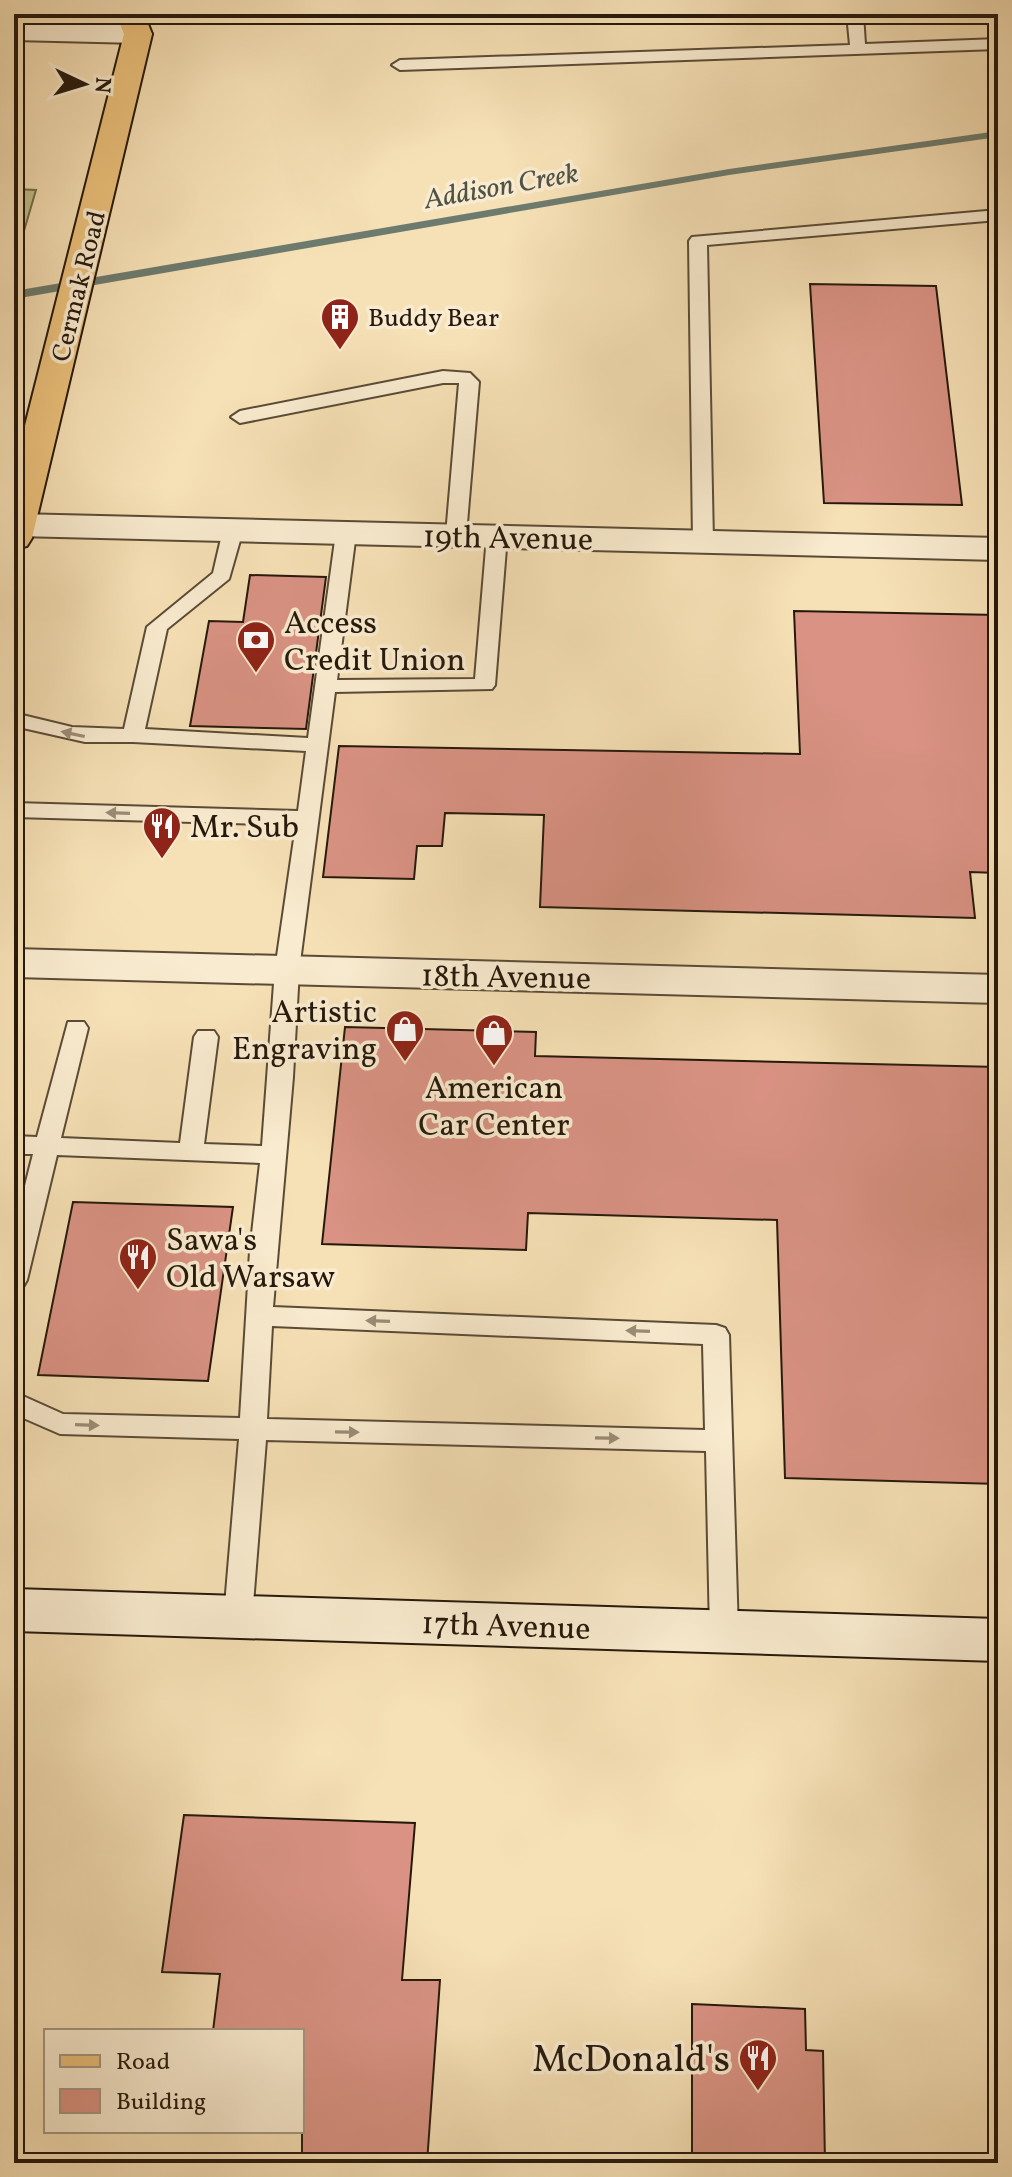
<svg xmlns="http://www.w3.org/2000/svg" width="1012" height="2177" font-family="Vollkorn,serif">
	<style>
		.green { fill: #c2c18a; stroke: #746d4b; stroke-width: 2 }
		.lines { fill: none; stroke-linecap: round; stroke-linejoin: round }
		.stream { fill: #6d7b6e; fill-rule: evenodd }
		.building { fill: #d99283; stroke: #26190c; stroke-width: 2 }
		.lane-casing { stroke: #5a4b36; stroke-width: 4 }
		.street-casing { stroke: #5a4b36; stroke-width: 4 }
		.secondary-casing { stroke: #26190c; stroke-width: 4 }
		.primary-casing { stroke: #26190c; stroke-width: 4 }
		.lane { fill: #f9ebcf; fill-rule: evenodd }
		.street { fill: #f9ebcf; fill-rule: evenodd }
		.secondary { fill: #f9ebcf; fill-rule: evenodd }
		.primary { fill: #ebc07a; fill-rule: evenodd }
		.oneway { fill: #9a8c77 }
		.labels { text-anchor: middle; stroke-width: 7; stroke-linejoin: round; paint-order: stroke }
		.far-street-label { font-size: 26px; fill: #26190c; stroke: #f9ebcf }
		.far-poi-label { font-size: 26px; fill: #26190c; stroke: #f9ebcf; text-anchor: start }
		.far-water-label { font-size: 28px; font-style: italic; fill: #505245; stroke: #f9ebcf }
		.street-label { font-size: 32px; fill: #26190c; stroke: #f9ebcf }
		.poi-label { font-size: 32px; fill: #26190c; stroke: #f9ebcf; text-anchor: start }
		.near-poi-label { font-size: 38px; fill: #26190c; stroke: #f9ebcf; text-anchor: end }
	</style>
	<rect width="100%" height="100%" fill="#f6e0b5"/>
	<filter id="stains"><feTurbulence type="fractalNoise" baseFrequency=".0025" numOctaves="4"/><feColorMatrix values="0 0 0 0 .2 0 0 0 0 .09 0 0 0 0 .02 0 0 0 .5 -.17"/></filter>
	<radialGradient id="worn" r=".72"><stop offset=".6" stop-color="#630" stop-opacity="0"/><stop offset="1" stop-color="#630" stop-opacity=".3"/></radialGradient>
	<path class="green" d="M 14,189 L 36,190 L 14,265 Z"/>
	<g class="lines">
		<path class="stream" d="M 998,131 L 998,137 L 729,175 L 14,299 L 14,291 L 729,169 Z"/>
	</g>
	<g class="building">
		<path d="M 810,284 L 936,286 L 962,505 L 824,503 Z"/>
		<path d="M 250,575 L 326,577 L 306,729 L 190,726 L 209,621 L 243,622 Z"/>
		<path d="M 794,611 L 998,615 L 998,873 L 970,872 L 975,918 L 540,907 L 544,815 L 445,813 L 442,846 L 417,846 L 414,879 L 323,877 L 339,746 L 800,754 Z"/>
		<path d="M 345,1027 L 536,1032 L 535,1056 L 998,1067 L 998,1484 L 785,1478 L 777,1220 L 528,1213 L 526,1250 L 322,1244 Z"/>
		<path d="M 73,1202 L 233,1207 L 208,1381 L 38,1375 Z"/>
		<path d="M 184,1815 L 415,1823 L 402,1980 L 440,1980 L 427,2163 L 302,2163 L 302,2031 L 213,2031 L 220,1974 L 162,1972 Z"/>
		<path d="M 692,2004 L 805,2009 L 806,2050 L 823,2051 L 825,2163 L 692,2163 Z"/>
	</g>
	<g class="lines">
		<g class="lane-casing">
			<g id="lane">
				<path d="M 847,14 L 863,14 L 865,44 L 998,39 L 998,49 L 400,70 L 392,65 L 400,60 L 850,45 Z"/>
				<path d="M 998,210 L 998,220 L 707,245 L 713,541 L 703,547 L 696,545 L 693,541 L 689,241 L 692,237 Z"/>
				<path d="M 443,371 L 470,373 L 479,382 L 466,535 L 456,541 L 446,535 L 459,383 L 443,383 L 240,423 L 231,417 L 240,411 Z"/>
				<path d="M 233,524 L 243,530 L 229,579 L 167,629 L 145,729 L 308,738 L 336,533 L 346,527 L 356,533 L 337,680 L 475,679 L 487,536 L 497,530 L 507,536 L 495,685 L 492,689 L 335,692 L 299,970 L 293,1077 L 273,1307 L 716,1325 L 725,1328 L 729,1335 L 738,1632 L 734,1640 L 724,1644 L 714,1640 L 710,1632 L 706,1451 L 266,1440 L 252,1617 L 248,1625 L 238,1628 L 228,1625 L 224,1617 L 239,1439 L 60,1434 L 14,1414 L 14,1392 L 63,1414 L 240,1418 L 250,1251 L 260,1163 L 57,1155 L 27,1280 L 23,1287 L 14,1289 L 14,1229 L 33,1154 L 14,1154 L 14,1136 L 37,1137 L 68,1022 L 84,1022 L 88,1028 L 61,1138 L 180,1143 L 194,1037 L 198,1031 L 214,1031 L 218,1037 L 204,1144 L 262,1146 L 275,970 L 296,825 L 14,817 L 14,803 L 298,811 L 306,751 L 133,742 L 85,742 L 14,726 L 14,713 L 72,727 L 124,729 L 147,627 L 213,573 L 223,530 ZM 272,1326 L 703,1344 L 705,1430 L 267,1419 Z"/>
			</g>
		</g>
		<g class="street-casing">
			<g id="street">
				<path d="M 14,22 L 138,25 L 148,28 L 152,34 L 148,40 L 138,43 L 14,40 Z"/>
				<path d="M 17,514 L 998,538 L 998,560 L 17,536 L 14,535 L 14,515 Z"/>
				<path d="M 14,949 L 998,975 L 998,1003 L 14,977 Z"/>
			</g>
		</g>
		<g class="secondary-casing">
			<path id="secondary" d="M 14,1589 L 998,1619 L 998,1661 L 14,1631 Z"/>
		</g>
		<g class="primary-casing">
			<path id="primary" d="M 116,14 L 144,14 L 152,34 L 32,538 L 27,546 L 14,549 L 14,469 L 124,34 Z"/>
		</g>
		<use href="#lane" class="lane"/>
		<use href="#street" class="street"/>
		<use href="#secondary" class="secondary"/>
		<use href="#primary" class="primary"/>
	</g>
	<defs><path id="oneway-solid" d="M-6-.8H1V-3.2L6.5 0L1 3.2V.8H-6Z" transform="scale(2)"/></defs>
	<g class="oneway">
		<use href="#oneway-solid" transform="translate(73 734) rotate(-168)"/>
		<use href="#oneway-solid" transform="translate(118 813) rotate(-178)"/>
		<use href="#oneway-solid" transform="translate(378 1321) rotate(-178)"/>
		<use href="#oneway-solid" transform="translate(638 1331) rotate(-178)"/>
		<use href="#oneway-solid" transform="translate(87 1425) rotate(2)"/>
		<use href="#oneway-solid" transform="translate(347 1432) rotate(1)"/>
		<use href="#oneway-solid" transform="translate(607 1438) rotate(1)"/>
	</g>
	<defs>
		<g id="building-pin" transform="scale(2)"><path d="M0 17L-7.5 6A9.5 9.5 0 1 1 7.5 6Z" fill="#8f2418" stroke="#f9ebcf"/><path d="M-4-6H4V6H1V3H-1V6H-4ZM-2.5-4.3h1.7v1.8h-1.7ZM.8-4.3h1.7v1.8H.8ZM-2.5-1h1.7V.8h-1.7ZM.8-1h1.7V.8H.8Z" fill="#fff"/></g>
		<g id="bank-pin" transform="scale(2)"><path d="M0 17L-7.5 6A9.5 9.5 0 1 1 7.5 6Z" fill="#8f2418" stroke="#f9ebcf"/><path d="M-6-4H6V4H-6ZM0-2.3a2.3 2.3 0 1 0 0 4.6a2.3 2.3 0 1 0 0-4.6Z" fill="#fff"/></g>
		<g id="restaurant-pin" transform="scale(2)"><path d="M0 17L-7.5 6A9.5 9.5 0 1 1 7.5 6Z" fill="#8f2418" stroke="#f9ebcf"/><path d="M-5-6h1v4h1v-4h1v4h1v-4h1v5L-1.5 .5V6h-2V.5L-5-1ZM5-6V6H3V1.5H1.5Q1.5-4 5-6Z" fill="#fff"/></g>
		<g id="shop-pin" transform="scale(2)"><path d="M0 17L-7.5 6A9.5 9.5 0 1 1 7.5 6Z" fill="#8f2418" stroke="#f9ebcf"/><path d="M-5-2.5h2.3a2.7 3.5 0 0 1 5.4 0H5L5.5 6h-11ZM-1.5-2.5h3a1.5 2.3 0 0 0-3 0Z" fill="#fff"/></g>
	</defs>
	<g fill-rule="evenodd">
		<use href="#building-pin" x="340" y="317"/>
		<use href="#bank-pin" x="256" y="640"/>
		<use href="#restaurant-pin" x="162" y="826"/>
		<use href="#shop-pin" x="405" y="1029"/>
		<use href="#shop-pin" x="494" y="1033"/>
		<use href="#restaurant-pin" x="138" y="1257"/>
		<use href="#restaurant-pin" x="758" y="2058"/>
	</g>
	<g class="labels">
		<g class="far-street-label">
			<text transform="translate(78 286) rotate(-76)" y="9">Cermak Road</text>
		</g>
		<g class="far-poi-label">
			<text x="368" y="326">Buddy Bear</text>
		</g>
		<g class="far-water-label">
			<text transform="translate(501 185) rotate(-10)" y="10">Addison Creek</text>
		</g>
		<g class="street-label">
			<text transform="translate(508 537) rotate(1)" y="11">19th Avenue</text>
			<text transform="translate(506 976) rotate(1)" y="11">18th Avenue</text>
			<text transform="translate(506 1625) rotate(2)" y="11">17th Avenue</text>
		</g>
		<g class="poi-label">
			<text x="284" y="633">Access<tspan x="284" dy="37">Credit Union</tspan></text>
			<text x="190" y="837">Mr. Sub</text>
			<text x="377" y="1022" text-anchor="end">Artistic<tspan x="377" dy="37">Engraving</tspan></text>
			<text x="494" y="1098" text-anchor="middle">American<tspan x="494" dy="37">Car Center</tspan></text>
			<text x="166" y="1250">Sawa's<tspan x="166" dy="37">Old Warsaw</tspan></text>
		</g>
		<g class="near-poi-label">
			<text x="730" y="2071">McDonald's</text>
		</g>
	</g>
	<rect width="1012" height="2177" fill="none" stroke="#f6e0b5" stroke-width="48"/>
	<rect x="16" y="16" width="980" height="2145" fill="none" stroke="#26190c" stroke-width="4"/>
	<rect x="24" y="24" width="964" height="2129" fill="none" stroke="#26190c" stroke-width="2"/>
	<rect x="44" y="2029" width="260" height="104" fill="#f9ebcf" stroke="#a59781" stroke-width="2"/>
	<rect x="60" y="2055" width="40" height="12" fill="#ebc07a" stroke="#a59781" stroke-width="2"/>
	<text x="116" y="2069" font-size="24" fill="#26190c">Road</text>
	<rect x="60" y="2089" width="40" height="24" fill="#d99283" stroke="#a59781" stroke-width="2"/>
	<text x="116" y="2109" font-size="24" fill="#26190c">Building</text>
	<g transform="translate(84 84) rotate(94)" stroke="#f9ebcf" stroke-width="6" paint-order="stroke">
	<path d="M0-6L14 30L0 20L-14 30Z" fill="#26190c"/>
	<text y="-12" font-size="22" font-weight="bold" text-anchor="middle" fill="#26190c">N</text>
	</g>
	<rect width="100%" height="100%" filter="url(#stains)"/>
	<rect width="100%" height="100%" fill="url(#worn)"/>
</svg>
